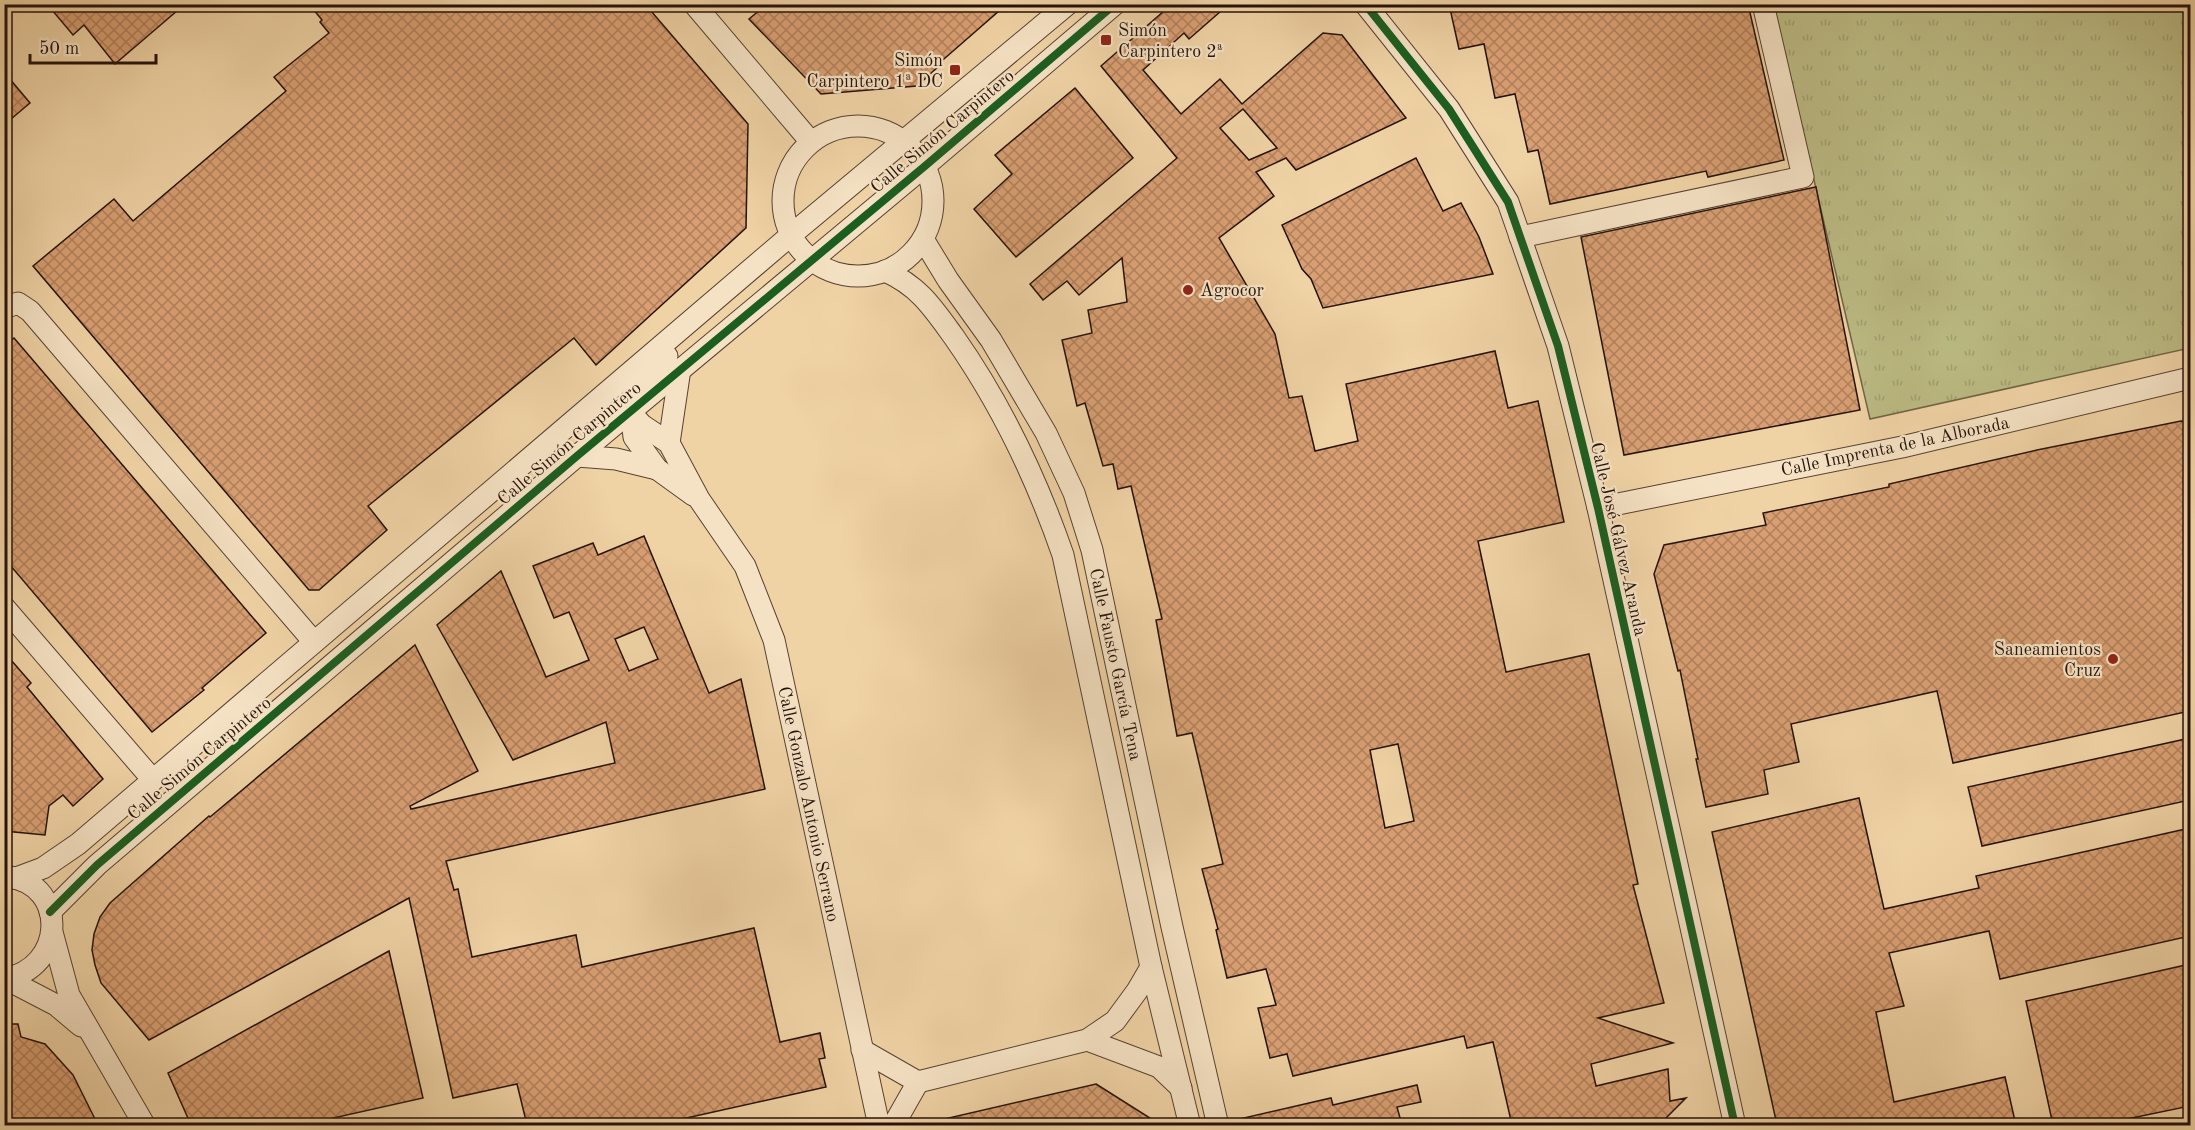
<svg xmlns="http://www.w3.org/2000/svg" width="2195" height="1130" font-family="'Old Standard TT',serif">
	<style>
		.grass { fill: url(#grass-tufts); stroke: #706648; stroke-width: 1.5 }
		.building { fill: url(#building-cross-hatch); stroke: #24120c; stroke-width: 1.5; fill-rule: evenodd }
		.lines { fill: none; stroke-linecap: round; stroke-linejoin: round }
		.minor-casing { stroke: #574232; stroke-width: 23 }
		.minor { stroke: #f5e2c4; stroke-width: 21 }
		.cycleway-casing { stroke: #f5e2c4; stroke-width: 11 }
		.cycleway { stroke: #1b5e20; stroke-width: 8 }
		.poi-dot { fill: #8f2418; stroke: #f5e2c4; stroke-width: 2 }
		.labels { text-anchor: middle; stroke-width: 4.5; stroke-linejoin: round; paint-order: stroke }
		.poi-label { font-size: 18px; fill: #24120c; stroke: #f5e2c4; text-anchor: start }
		.street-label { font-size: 18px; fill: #24120c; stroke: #f5e2c4 }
	</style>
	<defs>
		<pattern id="grass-tufts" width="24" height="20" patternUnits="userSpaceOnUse" patternTransform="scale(1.5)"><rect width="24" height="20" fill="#bcbb84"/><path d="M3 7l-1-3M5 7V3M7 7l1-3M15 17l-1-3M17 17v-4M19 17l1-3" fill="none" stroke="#a1a071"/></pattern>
		<pattern id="building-cross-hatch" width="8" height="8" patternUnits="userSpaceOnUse" patternTransform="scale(1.5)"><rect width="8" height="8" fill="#d99f72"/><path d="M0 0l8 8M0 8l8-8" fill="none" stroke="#b0805c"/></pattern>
	</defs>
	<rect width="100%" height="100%" fill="#f0d3a5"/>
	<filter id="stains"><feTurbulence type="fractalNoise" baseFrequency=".00333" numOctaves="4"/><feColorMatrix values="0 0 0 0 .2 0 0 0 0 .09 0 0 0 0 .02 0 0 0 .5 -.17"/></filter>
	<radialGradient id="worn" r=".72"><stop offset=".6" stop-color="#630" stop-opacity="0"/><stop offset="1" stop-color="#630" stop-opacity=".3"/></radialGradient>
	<path class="grass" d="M 1773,5 L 2190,5 L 2190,348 L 1870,419 Z"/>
	<g class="building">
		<path d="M 47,4 L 185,4 L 115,64 L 84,25 L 73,35 Z"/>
		<path d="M 309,4 L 645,4 L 748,124 L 746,228 L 596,365 L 574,338 L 368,506 L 387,530 L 319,590 L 309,590 L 33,266 L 114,199 L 133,221 L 286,91 L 274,77 L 329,33 L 320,22 L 322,20 Z"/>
		<path d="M 767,4 L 1007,4 L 937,65 L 939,66 L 917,86 L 821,94 L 749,19 Z"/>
		<path d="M 1172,4 L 1229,4 L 1189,39 L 1184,33 L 1143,70 L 1181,114 L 1220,79 L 1242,104 L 1323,33 L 1342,35 L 1406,118 L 1296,170 L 1286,158 L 1256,172 L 1274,196 L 1219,238 L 1275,334 L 1289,398 L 1302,396 L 1315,451 L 1358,441 L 1346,384 L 1495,351 L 1508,408 L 1538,401 L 1564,522 L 1478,541 L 1506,672 L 1589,654 L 1638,884 L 1633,885 L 1664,1003 L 1598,1018 L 1673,1043 L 1591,1064 L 1596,1086 L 1668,1069 L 1670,1101 L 1686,1098 L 1659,1125 L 1512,1125 L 1493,1042 L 1467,1048 L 1464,1036 L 1293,1076 L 1287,1054 L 1270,1058 L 1258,1008 L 1276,1005 L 1266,969 L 1227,978 L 1216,930 L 1218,929 L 1202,869 L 1223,864 L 1192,733 L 1177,736 L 1156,620 L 1162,619 L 1131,486 L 1118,489 L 1113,464 L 1103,466 L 1085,403 L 1077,406 L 1062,340 L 1092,333 L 1088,310 L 1127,302 L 1122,258 L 1079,295 L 1067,281 L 1043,300 L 1030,284 L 1177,158 L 1101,66 ZM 1243,109 L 1277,148 L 1249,160 L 1220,128 ZM 1398,744 L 1414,821 L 1385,828 L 1370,750 Z"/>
		<path d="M 1449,4 L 1748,4 L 1784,160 L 1708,177 L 1706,171 L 1550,204 L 1538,150 L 1528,152 L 1515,94 L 1495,98 L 1484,44 L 1459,49 Z"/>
		<path d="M 4,72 L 30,103 L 4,125 Z"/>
		<path d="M 1075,88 L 1133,158 L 1016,257 L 974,209 L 1012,174 L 995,155 Z"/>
		<path d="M 1416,158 L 1443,211 L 1461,203 L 1479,237 L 1493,274 L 1323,308 L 1311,279 L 1302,269 L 1282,225 Z"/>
		<path d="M 1816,187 L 1860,410 L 1624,455 L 1581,237 Z"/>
		<path d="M 14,338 L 266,633 L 202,688 L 204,690 L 152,732 L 4,558 L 4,346 Z"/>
		<path d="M 2181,421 L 2190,423 L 2190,711 L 1953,763 L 1937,691 L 1791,724 L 1799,762 L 1764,770 L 1768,794 L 1706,807 L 1696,759 L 1698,759 L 1680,670 L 1678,671 L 1654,574 L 1664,545 L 1766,525 L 1763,513 L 1889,487 L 1889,484 L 2037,450 Z"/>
		<path d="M 644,536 L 709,693 L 741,679 L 765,789 L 446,861 L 454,890 L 458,889 L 472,957 L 576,935 L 582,967 L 754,928 L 780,1042 L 820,1033 L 825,1058 L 819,1059 L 826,1087 L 655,1125 L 527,1125 L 517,1084 L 453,1098 L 409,898 L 149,1040 L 101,983 L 95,965 L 92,950 L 94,934 L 100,917 L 110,903 L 209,816 L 210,817 L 415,645 L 478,771 L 410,806 L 411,809 L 615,763 L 606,722 L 513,760 L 437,625 L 501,571 L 546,677 L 589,660 L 569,612 L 554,618 L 533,566 L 593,543 L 598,555 ZM 644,627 L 658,659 L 629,671 L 615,639 Z"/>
		<path d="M 4,652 L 31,683 L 27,687 L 103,779 L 73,806 L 63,795 L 49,806 L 45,835 L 4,831 Z"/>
		<path d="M 2190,738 L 2190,800 L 1982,846 L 1968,787 Z"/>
		<path d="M 1859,798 L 1884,909 L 1979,888 L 1976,876 L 2190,828 L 2190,936 L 2000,979 L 1989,931 L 1889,953 L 1904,1006 L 1876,1012 L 1894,1102 L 2005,1077 L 2015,1121 L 1996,1125 L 1777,1125 L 1712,832 Z"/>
		<path d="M 389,951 L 423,1098 L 302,1125 L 191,1125 L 168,1073 Z"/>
		<path d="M 2190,964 L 2190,1106 L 2098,1125 L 2053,1125 L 2026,1001 Z"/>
		<path d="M 4,1024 L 18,1024 L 21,1037 L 45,1044 L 73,1075 L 98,1125 L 4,1125 Z"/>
		<path d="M 1096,1084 L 1161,1125 L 941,1125 L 940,1120 Z"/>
		<path d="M 1417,1085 L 1421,1102 L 1397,1107 L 1402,1125 L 1235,1125 L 1235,1120 L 1331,1098 L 1333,1105 Z"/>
	</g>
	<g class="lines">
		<g class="minor-casing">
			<g id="minor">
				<path d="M 694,4 L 811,142"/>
				<path d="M 1365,4 L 1449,109 L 1508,202 L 1558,346 L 1598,508 L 1735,1126"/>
				<circle cx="858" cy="201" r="75"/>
				<path d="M 1520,237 L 1803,177 L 1763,4"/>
				<path d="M 923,239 L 948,280 L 991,340 L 1046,433 L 1074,493 L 1092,550 L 1172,927 L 1218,1126"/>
				<path d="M 885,271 C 919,286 933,308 954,337 C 1001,404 1036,477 1063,555 L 1151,967 L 1190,1126"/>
				<path d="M 4,308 L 18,303 L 30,311 L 314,642"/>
				<path d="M 667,356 L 653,368 L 630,404 L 634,437 L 657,469 L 693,495"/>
				<path d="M 631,413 L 642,425 L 669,443 L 699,499 L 745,566 L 774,640 L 879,1126"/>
				<path d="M 669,443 L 680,369"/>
				<path d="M 577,456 L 616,459 L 657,469"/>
				<path d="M 1598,508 L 1902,447 L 2190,378"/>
				<path d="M 4,607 L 153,780"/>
				<path d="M 16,878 L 43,868 L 78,844 L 791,235 L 1068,4"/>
				<path d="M 50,912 L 97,865 L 577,456 L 925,166 L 1115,4"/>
				<path d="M 52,932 L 69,995 L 145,1126"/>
				<path d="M 4,979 C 66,968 68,885 9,877"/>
				<path d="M 6,979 L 56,1005 L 81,1026"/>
				<path d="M 1087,1040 L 1159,1067 L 1181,1088"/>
				<path d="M 862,1050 L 918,1082 L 1087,1040 L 1115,1021 L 1137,991 L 1151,967"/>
				<path d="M 893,1126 L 918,1082"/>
			</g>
		</g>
		<use href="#minor" class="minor"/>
		<g class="cycleway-casing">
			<g id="cycleway">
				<path d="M 1365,4 L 1449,109 L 1508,202 L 1558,346 L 1598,508 L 1735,1126"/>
				<path d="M 50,912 L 97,865 L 577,456 L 925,166 L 1115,4"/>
			</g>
		</g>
		<use href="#cycleway" class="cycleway"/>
	</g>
	<g class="poi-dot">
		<rect x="1100" y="34" width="12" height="12" rx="3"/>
		<rect x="949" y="64" width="12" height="12" rx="3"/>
		<circle cx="1188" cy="290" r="6"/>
		<circle cx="2113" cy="659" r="6"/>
	</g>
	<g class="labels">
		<g class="poi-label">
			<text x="1118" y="36">Simón<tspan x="1118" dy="21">Carpintero 2ª</tspan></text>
			<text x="943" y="66" text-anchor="end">Simón<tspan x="943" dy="21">Carpintero 1ª DC</tspan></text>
			<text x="1200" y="296">Agrocor</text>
			<text x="2101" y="655" text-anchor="end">Saneamientos<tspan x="2101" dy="21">Cruz</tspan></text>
		</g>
		<g class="street-label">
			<text transform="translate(942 131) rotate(-40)" y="6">Calle Simón Carpintero</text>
			<text transform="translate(569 443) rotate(-40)" y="6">Calle Simón Carpintero</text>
			<text transform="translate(1895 446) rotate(-12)" y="6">Calle Imprenta de la Alborada</text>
			<text transform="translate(1619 539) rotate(77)" y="6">Calle José Gálvez Aranda</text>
			<text transform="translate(1116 664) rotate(78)" y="6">Calle Fausto García Tena</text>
			<text transform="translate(199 758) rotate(-40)" y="6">Calle Simón Carpintero</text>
			<text transform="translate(809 804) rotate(78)" y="6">Calle Gonzalo Antonio Serrano</text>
		</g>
	</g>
	<rect width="2195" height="1130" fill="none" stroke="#f0d3a5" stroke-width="24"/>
	<rect x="6" y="6" width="2183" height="1118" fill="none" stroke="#24120c" stroke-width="3"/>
	<rect x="12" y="12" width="2171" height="1106" fill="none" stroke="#24120c" stroke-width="1.5"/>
	<path d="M30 54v9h126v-9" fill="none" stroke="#24120c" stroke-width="3"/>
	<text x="39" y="54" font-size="18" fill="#24120c" stroke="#f5e2c4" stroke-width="4.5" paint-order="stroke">50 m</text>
	<rect width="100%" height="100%" filter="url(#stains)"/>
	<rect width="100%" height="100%" fill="url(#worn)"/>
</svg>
